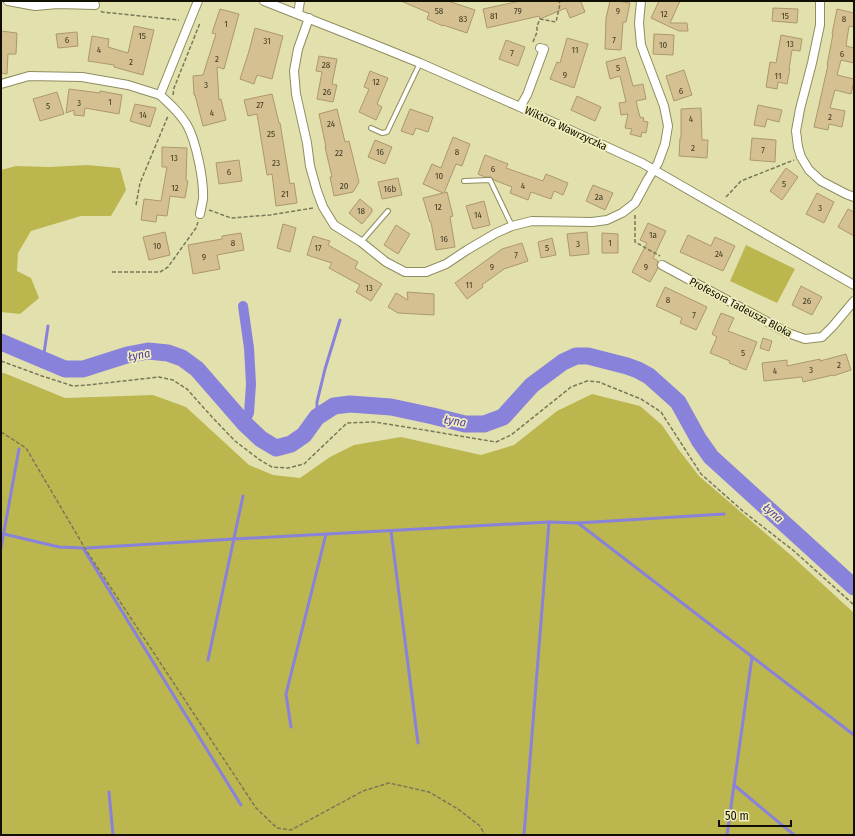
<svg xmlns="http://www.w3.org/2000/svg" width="855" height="836" font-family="'Fira Sans Condensed',sans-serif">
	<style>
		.green { fill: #bcb64f }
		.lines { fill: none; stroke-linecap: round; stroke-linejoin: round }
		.stream { stroke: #8982da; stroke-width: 3 }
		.canal { stroke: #8982da; stroke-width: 10 }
		.river { stroke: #8982da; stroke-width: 17 }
		.building { fill: #d5c091; stroke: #ac986b }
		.lane-casing { stroke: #8f8d5e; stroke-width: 6 }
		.street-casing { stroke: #8f8d5e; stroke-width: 10 }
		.path { stroke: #797858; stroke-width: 1.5; stroke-dasharray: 4 2; stroke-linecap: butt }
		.lane { stroke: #fff; stroke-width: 4 }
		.street { stroke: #fff; stroke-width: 8 }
		.labels { text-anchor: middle; stroke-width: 3.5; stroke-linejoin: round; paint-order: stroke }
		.number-label { font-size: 9px; fill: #413b25 }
		.street-label { font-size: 11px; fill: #100f01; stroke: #f0eebb }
		.water-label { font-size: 12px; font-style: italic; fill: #513fa7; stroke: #f0eebb }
	</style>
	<rect width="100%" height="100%" fill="#e2e1ae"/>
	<g class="green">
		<path d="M 87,165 L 120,168 L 126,190 L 111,216 L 81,216 L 31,231 L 18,253 L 17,271 L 31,278 L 39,298 L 20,314 L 1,312 L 1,170 L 16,166 L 49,167 Z"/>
		<path d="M 746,245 L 795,269 L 777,303 L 730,281 Z"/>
		<path d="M 1,373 L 4,373 L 65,398 L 153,395 L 186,407 L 249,465 L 273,475 L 300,478 L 330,457 L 354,445 L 401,437 L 481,455 L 514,445 L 557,411 L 592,394 L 640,406 L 662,425 L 679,450 L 699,476 L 793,557 L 854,613 L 854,835 L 1,835 Z"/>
	</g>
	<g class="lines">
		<g class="stream">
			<path d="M 43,360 L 48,326"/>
			<path d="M 317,417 L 317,402 L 325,369 L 340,320"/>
			<path d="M 578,523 L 724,514"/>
			<path d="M 391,531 L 418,743"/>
			<path d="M 4,534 L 59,547 L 83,548 L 241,805"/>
			<path d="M 1,548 L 19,449"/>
			<path d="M 87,548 L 234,539 L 549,522 L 578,523 L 854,735"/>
			<path d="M 208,660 L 243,496"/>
			<path d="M 291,727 L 286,694 L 326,534"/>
			<path d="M 734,785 L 794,835"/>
			<path d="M 109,792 L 113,835"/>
			<path d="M 524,835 L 549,522"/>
			<path d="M 727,835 L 752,657"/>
		</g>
		<path class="canal" d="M 243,306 L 249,348 L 251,384 L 249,413 L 244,423"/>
		<path class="river" d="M 1,342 L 65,369 L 83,369 L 127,355 L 148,351 L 168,353 L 182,358 L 197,369 L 244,423 L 261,439 L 276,448 L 291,444 L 304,435 L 317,417 L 334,406 L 350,404 L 391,407 L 433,416 L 465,424 L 484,424 L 503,417 L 532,385 L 563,362 L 576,356 L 588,356 L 627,366 L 638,370 L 649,376 L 678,402 L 699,440 L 711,457 L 854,587"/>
	</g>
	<g class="building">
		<path d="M 401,1 L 448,1 L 475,10 L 467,33 L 443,25 L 443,26 L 427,19 L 429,13 Z"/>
		<path d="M 520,1 L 582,1 L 581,2 L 585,12 L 570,18 L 566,8 L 540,19 L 539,16 L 487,28 L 483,9 Z"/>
		<path d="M 610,1 L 617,1 L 630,3 L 626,22 L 623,22 L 621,50 L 605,49 L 606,18 Z"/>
		<path d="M 659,1 L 680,1 L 670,23 L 687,23 L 688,31 L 679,31 L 651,18 Z"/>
		<path d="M 773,8 L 798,9 L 797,23 L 772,21 Z"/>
		<path d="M 220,9 L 239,14 L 224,69 L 217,67 L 219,100 L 221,99 L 226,120 L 203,126 L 195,95 L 194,95 L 193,76 L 203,75 L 216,34 L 212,33 Z"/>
		<path d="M 837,9 L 854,13 L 854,27 L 849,26 L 846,46 L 854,48 L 854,63 L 841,60 L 837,75 L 854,79 L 854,81 L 851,94 L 835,90 L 830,108 L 845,111 L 842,127 L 829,124 L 828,130 L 814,127 L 828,65 L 827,65 L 833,34 L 832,34 Z"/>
		<path d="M 134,26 L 154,30 L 143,75 L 114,67 L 114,65 L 88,61 L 92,36 L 109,39 L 108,47 L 128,53 Z"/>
		<path d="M 255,28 L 283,36 L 272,79 L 257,75 L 254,84 L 240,79 L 249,51 Z"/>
		<path d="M 1,31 L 17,33 L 16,54 L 8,54 L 7,74 L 1,73 Z"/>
		<path d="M 77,32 L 78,46 L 58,48 L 56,34 Z"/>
		<path d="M 654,34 L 674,35 L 673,55 L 653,54 Z"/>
		<path d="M 781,35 L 802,39 L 800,51 L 792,50 L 789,69 L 790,69 L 787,84 L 778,82 L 777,89 L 766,87 L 770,62 L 776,63 Z"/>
		<path d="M 567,38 L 588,44 L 574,88 L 550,79 L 557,62 L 560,63 Z"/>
		<path d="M 506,40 L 525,47 L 518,66 L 499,59 Z"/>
		<path d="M 319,56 L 337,59 L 332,84 L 337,85 L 333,102 L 317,99 L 322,72 L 316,71 Z"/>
		<path d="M 625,57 L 633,86 L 643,84 L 646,99 L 636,101 L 640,117 L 644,118 L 643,121 L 648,122 L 646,133 L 642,132 L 641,137 L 630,134 L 632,129 L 625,128 L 628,114 L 621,115 L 619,103 L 626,102 L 620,76 L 610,79 L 606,62 Z"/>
		<path d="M 684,70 L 692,95 L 674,101 L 666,76 Z"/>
		<path d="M 370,71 L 388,78 L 377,104 L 382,107 L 376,120 L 359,112 L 369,89 L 364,87 Z"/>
		<path d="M 69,89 L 100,93 L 100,91 L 122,95 L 119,114 L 85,108 L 84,116 L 74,115 L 74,110 L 66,113 Z"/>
		<path d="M 57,92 L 64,114 L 40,121 L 33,99 Z"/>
		<path d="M 272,94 L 279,123 L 280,123 L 290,184 L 294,183 L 297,203 L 276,206 L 272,174 L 267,175 L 257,114 L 248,116 L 244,100 Z"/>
		<path d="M 577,96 L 601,107 L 595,121 L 571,110 Z"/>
		<path d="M 135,104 L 156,108 L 150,127 L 130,121 Z"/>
		<path d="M 758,105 L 782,110 L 779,122 L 767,119 L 765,127 L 754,125 Z"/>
		<path d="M 701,108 L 702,140 L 708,140 L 707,158 L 679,156 L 680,138 L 681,138 L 681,109 Z"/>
		<path d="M 337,109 L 345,142 L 349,141 L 359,182 L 353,192 L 334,196 L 330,177 L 332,177 L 325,147 L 326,147 L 319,114 Z"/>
		<path d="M 410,109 L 433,117 L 428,132 L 416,128 L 413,135 L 401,131 Z"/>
		<path d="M 453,137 L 470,144 L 462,166 L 456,164 L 444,193 L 447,192 L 453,216 L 450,217 L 455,247 L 436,250 L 431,222 L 430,222 L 423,198 L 443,193 L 423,184 L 432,164 L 441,168 Z"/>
		<path d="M 752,138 L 776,140 L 775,162 L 750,160 Z"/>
		<path d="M 375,140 L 392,147 L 385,164 L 368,157 Z"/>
		<path d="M 162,147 L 187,148 L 186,180 L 188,181 L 185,198 L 170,196 L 167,216 L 157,215 L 156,222 L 141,220 L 144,199 L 161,201 L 167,167 L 162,167 Z"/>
		<path d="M 485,155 L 508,164 L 506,168 L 543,181 L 546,174 L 568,183 L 563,195 L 554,191 L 551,199 L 531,192 L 528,200 L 510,193 L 512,187 L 494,180 L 491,177 L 485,177 L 478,174 Z"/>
		<path d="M 239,160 L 242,181 L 219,184 L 216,163 Z"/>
		<path d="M 786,168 L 798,177 L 782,200 L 770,191 Z"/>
		<path d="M 398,178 L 402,195 L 382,199 L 378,182 Z"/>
		<path d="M 593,185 L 613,193 L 605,210 L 586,201 Z"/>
		<path d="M 817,193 L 834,202 L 824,223 L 806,214 Z"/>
		<path d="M 360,199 L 372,209 L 372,212 L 362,224 L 349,213 Z"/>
		<path d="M 484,201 L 490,225 L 473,229 L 466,206 Z"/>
		<path d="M 848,209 L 854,212 L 854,236 L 838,227 Z"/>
		<path d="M 648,223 L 666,231 L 653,258 L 658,261 L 657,265 L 658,268 L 650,282 L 632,272 L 647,243 L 640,240 Z"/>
		<path d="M 283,224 L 296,228 L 290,252 L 277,248 Z"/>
		<path d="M 396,225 L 410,234 L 398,254 L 384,245 Z"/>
		<path d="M 165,232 L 170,255 L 149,260 L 143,237 Z"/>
		<path d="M 587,232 L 589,254 L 570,256 L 567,234 Z"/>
		<path d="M 241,233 L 244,250 L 217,255 L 220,269 L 193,274 L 188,245 L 222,239 L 222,236 Z"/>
		<path d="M 602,233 L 618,234 L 618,253 L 602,253 Z"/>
		<path d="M 688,235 L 711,246 L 715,237 L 735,246 L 723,271 L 680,252 Z"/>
		<path d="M 313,236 L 330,241 L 328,245 L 358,262 L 355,268 L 382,284 L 371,301 L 356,292 L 360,285 L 329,268 L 332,263 L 307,255 Z"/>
		<path d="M 552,238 L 556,255 L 541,258 L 538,242 Z"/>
		<path d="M 522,243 L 528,261 L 504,269 L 482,285 L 483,287 L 467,299 L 455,283 L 502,249 Z"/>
		<path d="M 801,286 L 822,297 L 812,315 L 792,305 Z"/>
		<path d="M 665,287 L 707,307 L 696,330 L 680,323 L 682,318 L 656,306 Z"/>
		<path d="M 407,292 L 434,294 L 434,315 L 398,313 L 388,307 L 396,293 L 408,300 Z"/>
		<path d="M 721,313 L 734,318 L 728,331 L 757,342 L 746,370 L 729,363 L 730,361 L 710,353 L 717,337 L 712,334 Z"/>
		<path d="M 763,338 L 772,341 L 769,351 L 760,348 Z"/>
		<path d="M 846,354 L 851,370 L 833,376 L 833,375 L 803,382 L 802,377 L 764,381 L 762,363 L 787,360 L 787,366 L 820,359 L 820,361 Z"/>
	</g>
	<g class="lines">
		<g class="lane-casing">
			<g id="lane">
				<path d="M 371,128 L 382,133 L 387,132 L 420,63"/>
				<path d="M 464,181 L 490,180 L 512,226"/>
				<path d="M 361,242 L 388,211"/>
			</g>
		</g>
		<g class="street-casing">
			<g id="street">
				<path d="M 8,1 L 35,6 L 58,4 L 95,5"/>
				<path d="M 198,1 L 160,95 C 170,104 180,113 187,125 C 196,141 204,180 203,199 C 202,204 201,209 200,214"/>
				<path d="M 264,1 L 363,40 L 420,63 L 520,107 L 642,163 L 854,285"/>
				<path d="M 820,1 L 820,25 L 812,63 L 800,109 L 796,131 L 798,147 L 801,157 L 809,170 L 821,181 L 846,194 L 854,197"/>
				<path d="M 298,14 L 300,1"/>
				<path d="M 309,18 L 298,49 L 294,71 L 296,94 L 307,143 L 310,166 L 317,191 L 323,207 L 334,225 L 361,242 L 386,262 L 405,272 L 426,272 L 446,264 L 467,250 L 496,233 L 512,226 L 532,221 L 592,222 L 607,220 L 622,213 L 635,203 L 648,179 L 658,163 L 665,144 L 668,126 L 664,106 L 641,45 L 639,23 L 641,1"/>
				<path d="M 1,84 L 29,76 L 82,77 L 128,85 L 160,95"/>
				<path d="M 520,107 L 527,95 L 544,49 L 540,48"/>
				<path d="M 662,265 L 788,333 L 805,339 L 822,337 L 833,326 L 854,301"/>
			</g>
		</g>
		<g class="path">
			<path d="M 101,11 L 102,12 L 179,20"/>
			<path d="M 533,42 L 537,32 L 537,26 L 540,19 L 556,22 L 560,4 L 559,1"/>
			<path d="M 173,95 L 174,88 L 200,23"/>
			<path d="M 726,197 L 741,181 L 794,160"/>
			<path d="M 136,205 L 140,183 L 168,116"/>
			<path d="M 209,210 L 231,218 L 270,215 L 313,208"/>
			<path d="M 635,215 L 635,242 L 660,256"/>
			<path d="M 112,272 L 160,272 L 168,267 L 196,228 L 198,222"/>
			<path d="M 1,361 L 42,376 L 73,386 L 88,385 L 159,377 L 173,380 L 187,389 L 212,417 L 235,441 L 260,460 L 272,467 L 288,468 L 304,464 L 347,423 L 374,422 L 406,427 L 496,442 L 511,435 L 571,387 L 587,381 L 599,382 L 641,399 L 661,412 L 701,474 L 744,512 L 794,551 L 854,605"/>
			<path d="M 1,432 L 26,448 L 86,550 L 256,808 L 277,828 L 291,830 L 363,791 L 389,783 L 429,792 L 458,809 L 480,826 L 485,835"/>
		</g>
		<use href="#lane" class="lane"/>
		<use href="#street" class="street"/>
	</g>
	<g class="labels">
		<g class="number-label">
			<text x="439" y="14">58</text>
			<text x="518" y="14">79</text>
			<text x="618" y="14">9</text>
			<text x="664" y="17">12</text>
			<text x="494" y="19">81</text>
			<text x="785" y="19">15</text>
			<text x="463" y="22">83</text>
			<text x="844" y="22">8</text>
			<text x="226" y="27">1</text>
			<text x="142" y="39">15</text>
			<text x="67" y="43">6</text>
			<text x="614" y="43">7</text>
			<text x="267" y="44">31</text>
			<text x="790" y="47">13</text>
			<text x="663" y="48">10</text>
			<text x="99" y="53">4</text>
			<text x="575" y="53">11</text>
			<text x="512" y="56">7</text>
			<text x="842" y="57">6</text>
			<text x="217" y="62">2</text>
			<text x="131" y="65">2</text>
			<text x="326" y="68">28</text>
			<text x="618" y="71">5</text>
			<text x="565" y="78">9</text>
			<text x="778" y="79">11</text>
			<text x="376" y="85">12</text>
			<text x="206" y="88">3</text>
			<text x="681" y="94">6</text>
			<text x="327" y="95">26</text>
			<text x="110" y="105">1</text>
			<text x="79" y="106">3</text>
			<text x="260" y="108">27</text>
			<text x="48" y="109">5</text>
			<text x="212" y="116">4</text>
			<text x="143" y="118">14</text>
			<text x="830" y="120">2</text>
			<text x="691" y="122">4</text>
			<text x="331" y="127">24</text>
			<text x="271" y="137">25</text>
			<text x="693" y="151">2</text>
			<text x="763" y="153">7</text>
			<text x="380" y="155">16</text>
			<text x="457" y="155">8</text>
			<text x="339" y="156">22</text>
			<text x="174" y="161">13</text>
			<text x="276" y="166">23</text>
			<text x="493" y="172">6</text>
			<text x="229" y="175">6</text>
			<text x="439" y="179">10</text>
			<text x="784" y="187">5</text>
			<text x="344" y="189">20</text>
			<text x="523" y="189">4</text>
			<text x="175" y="191">12</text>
			<text x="390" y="192">16b</text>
			<text x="285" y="197">21</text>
			<text x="599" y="200">2a</text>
			<text x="438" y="210">12</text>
			<text x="820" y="211">3</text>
			<text x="361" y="214">18</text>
			<text x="478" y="218">14</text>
			<text x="653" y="238">1a</text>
			<text x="444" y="242">16</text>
			<text x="233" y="246">8</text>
			<text x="610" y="246">1</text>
			<text x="578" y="247">3</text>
			<text x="157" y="249">10</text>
			<text x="318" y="251">17</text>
			<text x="547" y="251">5</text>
			<text x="719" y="257">24</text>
			<text x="516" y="258">7</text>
			<text x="204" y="260">9</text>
			<text x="492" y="270">9</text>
			<text x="646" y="270">9</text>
			<text x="469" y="288">11</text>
			<text x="369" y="291">13</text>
			<text x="668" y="303">8</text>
			<text x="807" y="304">26</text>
			<text x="694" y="318">7</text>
			<text x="743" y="356">5</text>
			<text x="839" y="368">2</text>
			<text x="811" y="373">3</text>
			<text x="775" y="374">4</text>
		</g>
		<g class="street-label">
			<text transform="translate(566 128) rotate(25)" y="4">Wiktora Wawrzyczka</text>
			<text transform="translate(741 307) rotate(28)" y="4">Profesora Tadeusza Bloka</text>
		</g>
		<g class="water-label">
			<text transform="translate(139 355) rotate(-11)" y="4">Łyna</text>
			<text transform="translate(455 421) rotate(10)" y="4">Łyna</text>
			<text transform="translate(773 513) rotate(42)" y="4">Łyna</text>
		</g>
	</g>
	<rect width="855" height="836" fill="none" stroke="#100f01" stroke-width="4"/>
	<path d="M719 820v6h72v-6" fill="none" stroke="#100f01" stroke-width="2"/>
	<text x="725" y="820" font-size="12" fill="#100f01" stroke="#f0eebb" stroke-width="3" paint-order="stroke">50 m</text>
</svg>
